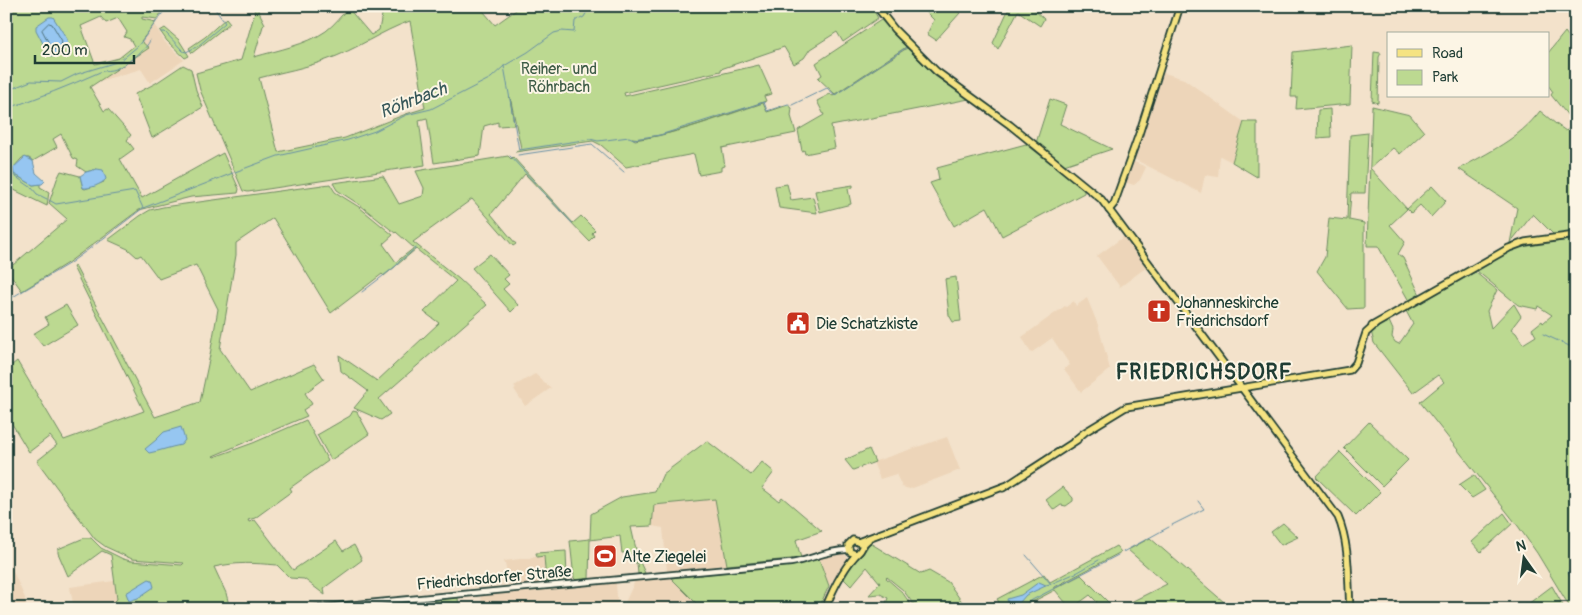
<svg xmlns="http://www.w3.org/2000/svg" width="1582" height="615" font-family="Pangolin,sans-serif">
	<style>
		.built { fill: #edd5b9 }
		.green { fill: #bcd991; stroke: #6e8b62; fill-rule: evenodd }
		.water { fill: #96c6f1; stroke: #668fa5 }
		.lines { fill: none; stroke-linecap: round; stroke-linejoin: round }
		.shore { stroke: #4f7480; stroke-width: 1 }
		.stream { stroke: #668fa5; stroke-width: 1 }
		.minor-casing { stroke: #1f3d34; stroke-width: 8 }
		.major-casing { stroke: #1f3d34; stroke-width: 9 }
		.minor { stroke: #fcf5e5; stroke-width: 4.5 }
		.major { stroke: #f5e382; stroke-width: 5.5 }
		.labels { text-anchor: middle; stroke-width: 4; stroke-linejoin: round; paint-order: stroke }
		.park-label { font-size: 16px; fill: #3e5c47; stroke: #fcf5e5 }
		.poi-label { font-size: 16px; fill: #1f3d34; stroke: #fcf5e5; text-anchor: start }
		.street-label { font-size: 16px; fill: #1f3d34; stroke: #fcf5e5 }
		.water-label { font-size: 18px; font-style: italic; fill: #37585a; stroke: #fcf5e5 }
		.district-label { font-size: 21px; font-weight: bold; letter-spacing: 1px; fill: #1f3d34; stroke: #fcf5e5 }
	</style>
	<rect width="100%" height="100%" fill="#f3e2cb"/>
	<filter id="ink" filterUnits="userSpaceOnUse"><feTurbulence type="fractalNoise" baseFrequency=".02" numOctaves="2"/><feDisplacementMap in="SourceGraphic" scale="10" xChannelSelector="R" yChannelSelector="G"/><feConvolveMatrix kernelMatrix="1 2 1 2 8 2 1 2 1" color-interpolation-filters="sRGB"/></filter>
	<g filter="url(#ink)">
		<g class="built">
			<path d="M 154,24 L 165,42 L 184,60 L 150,83 L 141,69 L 100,81 L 149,48 L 141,41 Z"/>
			<path d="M 1161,72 L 1184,79 L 1244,122 L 1232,162 L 1220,156 L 1218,177 L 1205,175 L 1201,193 L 1132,158 Z"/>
			<path d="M 1132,161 L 1146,167 L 1140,180 L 1134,185 L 1124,182 Z"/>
			<path d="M 1126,235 L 1148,266 L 1120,287 L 1097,256 Z"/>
			<path d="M 1087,298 L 1098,325 L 1110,369 L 1081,392 L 1064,369 L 1070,365 L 1052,338 L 1031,353 L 1022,337 L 1065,306 L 1066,307 L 1074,301 L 1076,306 Z"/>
			<path d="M 535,374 L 551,388 L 525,406 L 514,389 L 516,388 L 514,386 Z"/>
			<path d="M 947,437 L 960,470 L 910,489 L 902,487 L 896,474 L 880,479 L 873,462 Z"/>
			<path d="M 715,499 L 727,565 L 667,571 L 663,528 L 652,526 L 654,505 Z"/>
			<path d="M 842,551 L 847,557 L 845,563 L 829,586 L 819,559 Z"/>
			<path d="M 544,556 L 546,582 L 511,585 L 504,561 Z"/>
			<path d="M 11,567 L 25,598 L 26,609 L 6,609 L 6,569 Z"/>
			<path d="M 671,578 L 702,609 L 622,609 L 635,581 Z"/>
			<path d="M 114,581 L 117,599 L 112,604 L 113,609 L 74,609 L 70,587 Z"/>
			<path d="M 616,583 L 618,609 L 482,609 L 481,596 Z"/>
		</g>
		<g class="green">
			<path d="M 6,6 L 166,6 L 157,19 L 142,17 L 142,19 L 156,22 L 141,41 L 149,48 L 90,87 L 104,111 L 108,109 L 131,135 L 127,140 L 134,149 L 120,159 L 142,198 L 223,153 L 239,189 L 238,193 L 191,197 L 139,210 L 69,262 L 22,291 L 7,270 L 67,219 L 49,203 L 57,179 L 61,171 L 80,176 L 83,188 L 85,189 L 104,182 L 97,169 L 86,172 L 77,166 L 78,160 L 73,158 L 61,134 L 53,139 L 57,147 L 33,161 L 29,158 L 22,158 L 13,168 L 14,174 L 33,185 L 40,184 L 40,187 L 49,192 L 47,206 L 10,188 L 6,185 ZM 101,17 L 106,23 L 118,18 L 127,32 L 124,37 L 130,39 L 134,46 L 119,58 L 95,64 L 81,26 Z"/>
			<path d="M 375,6 L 407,6 C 417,15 434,8 446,6 C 456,4 468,6 479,6 L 495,25 L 516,10 L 515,6 L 871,6 L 878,18 L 843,42 L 837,32 L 810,49 L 804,58 L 794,64 L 784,47 L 721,69 L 721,71 L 624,93 L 625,96 L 759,65 L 772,94 L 764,96 L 766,101 C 739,110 655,143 632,138 L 635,140 C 679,133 721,117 763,103 L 767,112 L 788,105 L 792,108 L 791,116 L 796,133 L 722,148 L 725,166 L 721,167 L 721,171 L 699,175 L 694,154 L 626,167 L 601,145 L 593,141 L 515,152 L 521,148 L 510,97 L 514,125 L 498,126 L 498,122 L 484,126 L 480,156 L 434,163 L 427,118 L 419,120 L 425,165 L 248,192 L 243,191 L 200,90 L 196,73 L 241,60 L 255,12 L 254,10 L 257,8 L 265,24 L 263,26 L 254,57 C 278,50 306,45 326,31 C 334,25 341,16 348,8 L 371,35 L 379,30 L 382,15 ZM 410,21 L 425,108 L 406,114 L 345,138 L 278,152 L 259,78 C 282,72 305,68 326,60 C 356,50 381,31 410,21 Z"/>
			<path d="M 920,6 L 955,6 L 954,8 L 960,13 L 936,40 L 927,34 L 934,20 Z"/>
			<path d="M 1010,6 L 1030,6 L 1044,19 L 1040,26 L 1018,11 L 998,49 L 993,43 Z"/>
			<path d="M 226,18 L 230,23 L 192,53 L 189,48 L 205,37 Z"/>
			<path d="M 881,20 L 906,47 L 835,94 L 818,78 L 822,75 L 816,63 Z"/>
			<path d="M 165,28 L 179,40 L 189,56 L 185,58 L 167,41 L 160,31 Z"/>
			<path d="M 1565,32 L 1576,46 L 1576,232 L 1554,235 L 1533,214 L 1510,243 L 1517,208 L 1459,169 C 1489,152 1519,139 1540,111 L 1556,124 L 1566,131 L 1574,123 L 1551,95 L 1553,92 L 1548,85 L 1548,53 Z"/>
			<path d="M 1352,45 L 1350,104 L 1296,109 L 1297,97 L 1291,97 L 1293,52 Z"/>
			<path d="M 907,48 L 935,76 L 969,99 L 831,126 L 835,148 L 805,154 L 804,150 L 802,151 L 798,130 L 824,115 L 817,101 L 830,94 L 833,96 Z"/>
			<path d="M 1374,52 L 1381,53 L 1379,57 L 1378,103 L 1372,101 Z"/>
			<path d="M 183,65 L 191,69 L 196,90 L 203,107 L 152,138 L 135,94 L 156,83 Z"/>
			<path d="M 1050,99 L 1066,105 L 1060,124 L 1112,149 L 1064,165 L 1036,143 Z"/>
			<path d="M 1372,106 L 1410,115 L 1424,132 L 1400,154 L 1393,148 L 1370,168 L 1407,209 L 1432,186 L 1446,201 L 1431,217 L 1420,205 L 1411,213 L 1407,209 L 1390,225 L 1405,242 L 1398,254 L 1403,258 L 1420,295 L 1409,301 L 1378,246 L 1367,246 Z"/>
			<path d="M 1330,109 L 1331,137 L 1317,138 L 1318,110 Z"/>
			<path d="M 1244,122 L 1257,122 L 1257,177 L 1232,162 Z"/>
			<path d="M 1368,133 L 1365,193 L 1351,193 L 1349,220 L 1364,223 L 1364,308 L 1348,309 L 1317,271 L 1325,257 L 1329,218 L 1347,220 L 1350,135 Z"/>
			<path d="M 1026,144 L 1084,189 L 1084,193 L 1002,236 L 987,207 L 954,226 L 930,183 L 939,180 L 937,168 Z"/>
			<path d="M 508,156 L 511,159 L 513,157 L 573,223 L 581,216 L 595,230 L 592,233 L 594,236 L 589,241 L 525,174 L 491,214 L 516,244 L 513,246 L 472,199 L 413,242 L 459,279 L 487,305 L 379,399 L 390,414 L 381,420 L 354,408 L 368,391 L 341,371 L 339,355 L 377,381 L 439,323 L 424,312 L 456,281 L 416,249 L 384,276 L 382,274 L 331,313 L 273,218 L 236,243 L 236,255 L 220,349 L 250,392 L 314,364 L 324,379 L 305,393 L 312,404 L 303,410 L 307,416 L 213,456 L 214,457 L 253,443 L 306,420 L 328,461 L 290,488 L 292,491 L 255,518 L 248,520 L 249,522 L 255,520 L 293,570 L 336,541 L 343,551 L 354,545 L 362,560 L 324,588 L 325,595 L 304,579 L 290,578 L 277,565 C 254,563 237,562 214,567 L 226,593 L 230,609 L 113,609 L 112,604 L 117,599 L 111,555 L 102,551 L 68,576 L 58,553 L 58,549 L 84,538 L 91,538 L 101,548 L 123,559 L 131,561 L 182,565 L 184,563 L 132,559 L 106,547 L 95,539 L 37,461 L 57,445 L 50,436 L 29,452 L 6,414 L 6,357 L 12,365 L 17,361 L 64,440 L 144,411 L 73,267 L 75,266 L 155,417 L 200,402 L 210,355 L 218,309 L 196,265 L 159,279 L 141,255 L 137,257 L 128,249 L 108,240 L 140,216 L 150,210 L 163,207 L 330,184 L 335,192 L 359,207 L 393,235 L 383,244 L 396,262 L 414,248 L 396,232 L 395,233 L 360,205 L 337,190 L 333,183 L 383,176 L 399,204 L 423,196 L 424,188 L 416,171 Z"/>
			<path d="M 787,184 L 791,200 L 813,197 L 817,213 L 779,208 L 775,186 Z"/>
			<path d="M 853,185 L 853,187 L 848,189 L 851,204 L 820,212 L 815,191 Z"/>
			<path d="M 1576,239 L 1576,609 L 1571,609 L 1537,553 L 1518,526 L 1420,402 L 1444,382 L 1438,375 L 1413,393 L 1374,343 L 1371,331 L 1389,321 L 1393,330 L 1392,337 L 1395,342 L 1399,344 L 1413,324 L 1406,311 L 1475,272 L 1497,290 L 1487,311 L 1491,328 L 1514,304 L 1521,316 L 1511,329 L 1516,333 L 1523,344 L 1536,336 L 1532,329 L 1542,321 L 1543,323 L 1552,315 L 1538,306 L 1537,309 L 1518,305 L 1477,271 L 1515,248 Z"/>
			<path d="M 490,254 L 509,275 L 504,279 L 509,284 L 503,289 L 518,305 L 511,312 L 472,268 Z"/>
			<path d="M 956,277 L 961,321 L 953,322 L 949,315 L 945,279 Z"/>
			<path d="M 66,305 L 78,325 L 43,346 L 33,334 L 49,324 L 45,317 Z"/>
			<path d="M 353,411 L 357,412 L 369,434 L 331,460 L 317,435 L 350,416 Z"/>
			<path d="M 1369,422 L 1408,460 L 1382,486 L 1344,448 Z"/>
			<path d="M 707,441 L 751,475 L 762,462 L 774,472 L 762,488 L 779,501 L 782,497 L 822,531 L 796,540 L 801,558 L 727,565 L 715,499 L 654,505 L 652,526 L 631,527 L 638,558 L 645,573 L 638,574 L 637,563 L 635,563 L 635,560 L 627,560 L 626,553 L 622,553 L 620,536 L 590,540 L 589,579 L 576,580 L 574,578 L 570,541 L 590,539 L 591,514 L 622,497 L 655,492 L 663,474 Z"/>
			<path d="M 869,449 L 875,462 L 853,470 L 845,460 Z"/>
			<path d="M 1340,452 L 1380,492 L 1356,516 L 1316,477 Z"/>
			<path d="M 1474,475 L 1485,490 L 1472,498 L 1459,485 Z"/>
			<path d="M 1063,487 L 1073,498 L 1073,501 L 1066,506 L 1061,505 L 1054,510 L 1046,500 Z"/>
			<path d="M 1504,513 L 1512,524 L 1481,552 L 1472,542 Z"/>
			<path d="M 1283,523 L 1298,537 L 1281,545 L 1271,532 Z"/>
			<path d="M 1150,538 L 1232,609 L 1117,609 L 1167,584 L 1128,550 Z"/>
			<path d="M 870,543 L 921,574 L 929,571 L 948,582 L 967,609 L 917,609 L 903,590 L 887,577 L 886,578 L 902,592 L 914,609 L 884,609 L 888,598 L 880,594 L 869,595 L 880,583 L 867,567 L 851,586 L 844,579 L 855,560 L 862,555 Z"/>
			<path d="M 1116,546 L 1121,552 L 1053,588 L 1054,589 L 1081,575 L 1115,609 L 1097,609 L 1094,605 L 1097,602 L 1090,595 L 1071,609 L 1055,590 L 1019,609 L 1003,609 L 997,599 L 1044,574 L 1050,582 Z"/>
			<path d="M 566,551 L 567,579 L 546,582 L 544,556 L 537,557 L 536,553 Z"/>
			<path d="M 819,559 L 829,586 L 818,609 L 702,609 L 671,578 L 791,565 Z"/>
			<path d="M 1552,586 L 1565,609 L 1482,609 L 1528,604 Z"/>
			<path d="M 458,598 L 459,609 L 415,609 L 413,607 L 415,602 Z"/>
		</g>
		<g class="water">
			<path d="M 49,17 L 53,17 L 67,39 L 68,47 L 53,57 L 49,55 L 36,30 L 36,26 Z"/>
			<path d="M 25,157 L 33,161 L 36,173 L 45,181 L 42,184 L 33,185 L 14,174 L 13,168 Z"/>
			<path d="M 97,169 L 103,170 L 106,179 C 102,184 90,189 83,188 L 80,176 L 86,172 Z"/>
			<path d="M 181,427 L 185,440 L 181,445 C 170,447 160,451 149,453 L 145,449 L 156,440 L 164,432 Z"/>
			<path d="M 149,579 L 152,580 L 154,587 L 138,598 L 129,601 L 126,593 Z"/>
			<path d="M 1039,582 L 1046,585 L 1050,584 L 1026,595 L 1020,602 L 1013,607 L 1008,605 L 1007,599 L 1021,595 Z"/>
		</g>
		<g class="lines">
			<path class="shore" d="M 49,23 L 52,24 L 62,41 L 61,46 L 54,50 L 52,49 L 42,30 Z"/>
			<g class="stream">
				<path d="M 580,19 L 584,17 L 590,6"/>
				<path d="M 161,32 L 165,32 L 183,51 L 186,52 L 198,46 L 225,23 L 213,6"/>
				<path d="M 504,66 L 519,150 L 590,139 L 598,141 L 629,137 L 634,139 L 660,135 L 764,102 L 767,111 L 788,104 L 792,105 L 827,88 L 835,95 L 907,47 L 934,74 L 988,113"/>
				<path d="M 6,91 L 31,81 L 61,82 L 77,74 L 120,61 L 138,46 L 168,6"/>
				<path d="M 6,109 C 38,98 69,86 100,72 C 105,70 110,71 115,69 C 124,66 148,49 150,40"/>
				<path d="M 518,155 L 592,144 L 624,172"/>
				<path d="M 510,156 L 572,223"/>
				<path d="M 6,170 L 32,188 L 37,194 L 47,199"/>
				<path d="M 235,172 L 278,156 L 348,140 L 375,131 L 406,115 L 431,109 L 491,78 L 504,66 L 528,52 L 554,33 L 562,31 L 574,32 L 575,21 L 578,19"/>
				<path d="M 49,200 L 56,204 L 135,191 L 143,208"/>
				<path d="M 96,244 L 143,208 L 233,173"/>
				<path d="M 362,292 L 396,266 L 400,261 L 416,248"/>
				<path d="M 6,301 L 70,263 L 93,246"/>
				<path d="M 1543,334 L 1576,349"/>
				<path d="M 1172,525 L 1204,509 L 1198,501"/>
				<path d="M 1123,552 L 1169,527"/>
				<path d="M 1026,555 L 1051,584 L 1078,572 L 1099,560"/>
				<path d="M 1572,582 L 1568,571 L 1576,562"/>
				<path d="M 834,595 L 852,564"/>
				<path d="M 415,601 L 459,597"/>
				<path d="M 335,609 L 411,602"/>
				<path d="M 821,609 L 832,587"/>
				<path d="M 1015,609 L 1118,555"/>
			</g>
			<g class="minor-casing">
				<path id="minor" d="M 304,609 L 791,563 C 810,560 830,549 848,550"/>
			</g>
			<g class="major-casing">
				<g id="major">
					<path d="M 876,6 L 894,29 L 936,71 L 1010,125 L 1101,199 L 1338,517 C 1350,545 1348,579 1350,609"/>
					<path d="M 1109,210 L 1114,204 L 1139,134 L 1180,6"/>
					<path d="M 1372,326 L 1509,248 L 1525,242 L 1576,235"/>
					<path d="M 1074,441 L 1085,432 L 1126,407 L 1350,370 L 1356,363 L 1366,333 L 1375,325"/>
					<path d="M 1003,488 L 1077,440"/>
					<path d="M 858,542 L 1005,486"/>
					<path d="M 856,554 L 850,552 L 848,545 L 853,540 L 860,543"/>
					<path d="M 825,609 C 833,589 844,566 859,552 C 863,548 862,544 868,540"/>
				</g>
			</g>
			<use href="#minor" class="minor"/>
			<use href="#major" class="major"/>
		</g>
	</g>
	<defs>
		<g id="church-square" transform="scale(1.25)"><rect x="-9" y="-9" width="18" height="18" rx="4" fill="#c8321e" stroke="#fcf5e5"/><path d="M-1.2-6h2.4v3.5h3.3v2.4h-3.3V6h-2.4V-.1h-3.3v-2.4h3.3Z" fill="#fff"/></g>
		<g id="civic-square" transform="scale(1.25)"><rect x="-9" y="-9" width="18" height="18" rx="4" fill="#c8321e" stroke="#fcf5e5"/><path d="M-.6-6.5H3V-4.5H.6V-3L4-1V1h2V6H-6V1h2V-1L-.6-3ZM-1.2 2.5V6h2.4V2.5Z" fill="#fff"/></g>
		<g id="stadium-square" transform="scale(1.25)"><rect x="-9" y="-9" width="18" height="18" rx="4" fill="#c8321e" stroke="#fcf5e5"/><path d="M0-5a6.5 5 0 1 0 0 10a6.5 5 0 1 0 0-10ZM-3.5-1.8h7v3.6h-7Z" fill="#fff"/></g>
	</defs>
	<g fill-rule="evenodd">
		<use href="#church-square" x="1159" y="311"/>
		<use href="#civic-square" x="798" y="323"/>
		<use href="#stadium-square" x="605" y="556"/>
	</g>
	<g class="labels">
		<g class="park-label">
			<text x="559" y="74">Reiher- und<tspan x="559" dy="18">Röhrbach</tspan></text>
		</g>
		<g class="poi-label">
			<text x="1176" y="308">Johanneskirche<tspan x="1176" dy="18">Friedrichsdorf</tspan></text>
			<text x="816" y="329">Die Schatzkiste</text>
			<text x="622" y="562">Alte Ziegelei</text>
		</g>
		<g class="street-label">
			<text transform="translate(494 577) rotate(-5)" y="6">Friedrichsdorfer Straße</text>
		</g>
		<g class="water-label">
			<text transform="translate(413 100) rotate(-21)" y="6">Röhrbach</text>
		</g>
		<g class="district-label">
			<text x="1204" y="379">FRIEDRICHSDORF</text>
		</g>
	</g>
	<rect width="1582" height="615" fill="none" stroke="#fcf5e5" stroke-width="25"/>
	<rect x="12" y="12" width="1557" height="590" fill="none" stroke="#1f3d34" stroke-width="2" filter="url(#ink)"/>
	<rect x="1387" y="32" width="162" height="65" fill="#fcf5e5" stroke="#a4ab9e"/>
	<rect x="1397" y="49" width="25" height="8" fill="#f5e382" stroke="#a4ab9e"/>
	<text x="1432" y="58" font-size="15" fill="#1f3d34">Road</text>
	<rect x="1397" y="70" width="25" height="15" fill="#bcd991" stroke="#a4ab9e"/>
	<text x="1432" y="82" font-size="15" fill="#1f3d34">Park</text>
	<g transform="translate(1524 558) rotate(346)" stroke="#fcf5e5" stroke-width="4" paint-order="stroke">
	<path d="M0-4L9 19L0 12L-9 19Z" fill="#1f3d34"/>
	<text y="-8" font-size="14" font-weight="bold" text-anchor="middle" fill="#1f3d34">N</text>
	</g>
	<path d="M35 55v8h99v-8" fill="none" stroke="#1f3d34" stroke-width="2.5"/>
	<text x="42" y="55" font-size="15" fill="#1f3d34" stroke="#fcf5e5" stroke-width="4" paint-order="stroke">200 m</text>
</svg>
